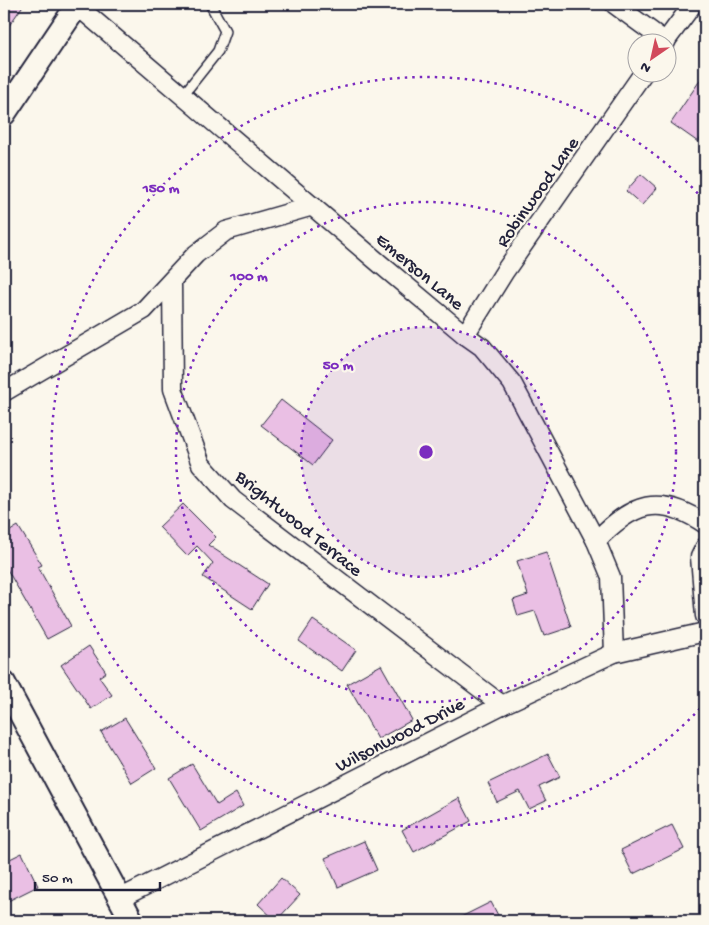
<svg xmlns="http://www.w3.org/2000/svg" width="709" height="925" font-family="'Gochi Hand',sans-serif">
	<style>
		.building { fill: #eabfe4; stroke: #22223b }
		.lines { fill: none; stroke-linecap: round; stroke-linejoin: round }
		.service-casing { stroke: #22223b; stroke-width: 12 }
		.minor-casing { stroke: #22223b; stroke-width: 21 }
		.tertiary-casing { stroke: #22223b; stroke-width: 26 }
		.service { stroke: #fbf7ec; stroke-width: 9 }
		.minor { stroke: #fbf7ec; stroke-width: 18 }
		.tertiary { stroke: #fbf7ec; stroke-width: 22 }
		.ring { fill: none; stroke: #7b2cbf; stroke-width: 2.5; stroke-dasharray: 2.5 5 }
		.labels { text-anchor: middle; stroke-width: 4.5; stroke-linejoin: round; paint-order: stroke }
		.street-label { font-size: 19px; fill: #22223b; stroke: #fbf7ec }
		.centre { fill: #7b2cbf; stroke: #fbf7ec; stroke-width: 2.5 }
		.ring-label { font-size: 15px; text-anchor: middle; font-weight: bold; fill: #7b2cbf; stroke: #fbf7ec; stroke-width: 4.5; stroke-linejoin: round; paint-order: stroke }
	</style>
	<rect width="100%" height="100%" fill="#fbf7ec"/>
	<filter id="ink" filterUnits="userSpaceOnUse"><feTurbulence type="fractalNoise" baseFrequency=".02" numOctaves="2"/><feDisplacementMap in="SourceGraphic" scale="10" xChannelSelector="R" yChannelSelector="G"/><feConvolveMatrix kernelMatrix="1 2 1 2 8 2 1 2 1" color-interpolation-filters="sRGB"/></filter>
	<g filter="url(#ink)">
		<g class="building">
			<path d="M 4,4 L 24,4 L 4,33 Z"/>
			<path d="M 705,73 L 705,132 L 698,142 L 671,123 Z"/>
			<path d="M 641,174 L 657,188 L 642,205 L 626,191 Z"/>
			<path d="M 281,400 L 332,440 L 313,465 L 261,425 Z"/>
			<path d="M 183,504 L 216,537 L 208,545 L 268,584 L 252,609 L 203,577 L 213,563 L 197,546 L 187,556 L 159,527 Z"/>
			<path d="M 18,526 L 42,565 L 38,567 L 71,626 L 47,639 L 4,564 L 4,535 Z"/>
			<path d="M 546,552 L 571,627 L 544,636 L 535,611 L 518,616 L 513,600 L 528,595 L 517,561 Z"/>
			<path d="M 313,620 L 356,650 L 342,671 L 299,641 Z"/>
			<path d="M 89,646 L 106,672 L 99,677 L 112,695 L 91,709 L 61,665 Z"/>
			<path d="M 381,665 L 412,720 L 378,739 L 347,684 Z"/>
			<path d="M 125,718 L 156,768 L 132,783 L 101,732 Z"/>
			<path d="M 548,754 L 560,777 L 539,787 L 546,801 L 529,809 L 520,791 L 497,802 L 488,783 Z"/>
			<path d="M 192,764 L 217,805 L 236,793 L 243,806 L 201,831 L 169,778 Z"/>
			<path d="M 459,798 L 471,821 L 414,852 L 402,830 Z"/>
			<path d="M 672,825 L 684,849 L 633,874 L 621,850 Z"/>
			<path d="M 364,841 L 377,870 L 338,887 L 325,858 Z"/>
			<path d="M 22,853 L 38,886 L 4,903 L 4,862 Z"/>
			<path d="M 281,878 L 300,895 L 276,921 L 258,904 Z"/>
			<path d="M 491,902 L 501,921 L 453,921 Z"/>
		</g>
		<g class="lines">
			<g class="service-casing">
				<path id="service" d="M 183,95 L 218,51 L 225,31 L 210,4"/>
			</g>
			<g class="minor-casing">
				<g id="minor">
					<path d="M 75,4 L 379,263 L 465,335 L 482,347 L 512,383 L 596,541 L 611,577 L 614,653"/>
					<path d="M 614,4 L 666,42"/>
					<path d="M 665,42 L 693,4"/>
					<path d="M 172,281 L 173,389 L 201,464 L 233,500 L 502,705"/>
					<path d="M 465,335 L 505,271 L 644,72"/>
					<path d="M 4,392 L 144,310 L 196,254 L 226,231 L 313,206"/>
					<path d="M 596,541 C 632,503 659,493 705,524"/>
					<path d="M 705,547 L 700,557 L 705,616"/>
					<path d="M 121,898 L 502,705 L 614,653 L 705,632"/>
				</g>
			</g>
			<g class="tertiary-casing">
				<g id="tertiary">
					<path d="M 4,114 L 78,4"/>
					<path d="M 4,683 L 132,921"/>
				</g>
			</g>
			<use href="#service" class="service"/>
			<use href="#minor" class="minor"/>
			<use href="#tertiary" class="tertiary"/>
		</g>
	</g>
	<circle cx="426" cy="452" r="125" fill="#7b2cbf" fill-opacity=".12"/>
	<g class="ring">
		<circle cx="426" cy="452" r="125"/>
		<circle cx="426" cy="452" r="250"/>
		<path d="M705 703A375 375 0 1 1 705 201"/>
	</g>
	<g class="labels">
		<g class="street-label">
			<text transform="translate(536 191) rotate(-55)" y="7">Robinwood Lane</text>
			<text transform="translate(421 270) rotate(40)" y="7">Emerson Lane</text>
			<text transform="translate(300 522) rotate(39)" y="7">Brightwood Terrace</text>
			<text transform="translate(399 733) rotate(-27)" y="7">Wilsonwood Drive</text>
		</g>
	</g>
	<circle cx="426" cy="452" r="8" class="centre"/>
	<g class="ring-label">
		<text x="161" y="192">150 m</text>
		<text x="249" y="280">100 m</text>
		<text x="338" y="369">50 m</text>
	</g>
	<rect width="709" height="925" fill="none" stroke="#fbf7ec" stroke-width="20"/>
	<rect x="10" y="10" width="689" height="905" fill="none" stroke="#22223b" stroke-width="2" filter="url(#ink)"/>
	<g transform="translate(652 58) rotate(214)"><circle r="24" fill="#fbf7ec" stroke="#a4a2a5"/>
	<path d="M0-4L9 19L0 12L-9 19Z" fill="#d1495b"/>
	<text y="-8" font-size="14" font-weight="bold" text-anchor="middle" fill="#22223b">N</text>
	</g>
	<path d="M35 882v8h125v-8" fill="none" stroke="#22223b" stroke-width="2.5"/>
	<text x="42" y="882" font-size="15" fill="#22223b" stroke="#fbf7ec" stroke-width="4" paint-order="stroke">50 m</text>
</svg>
